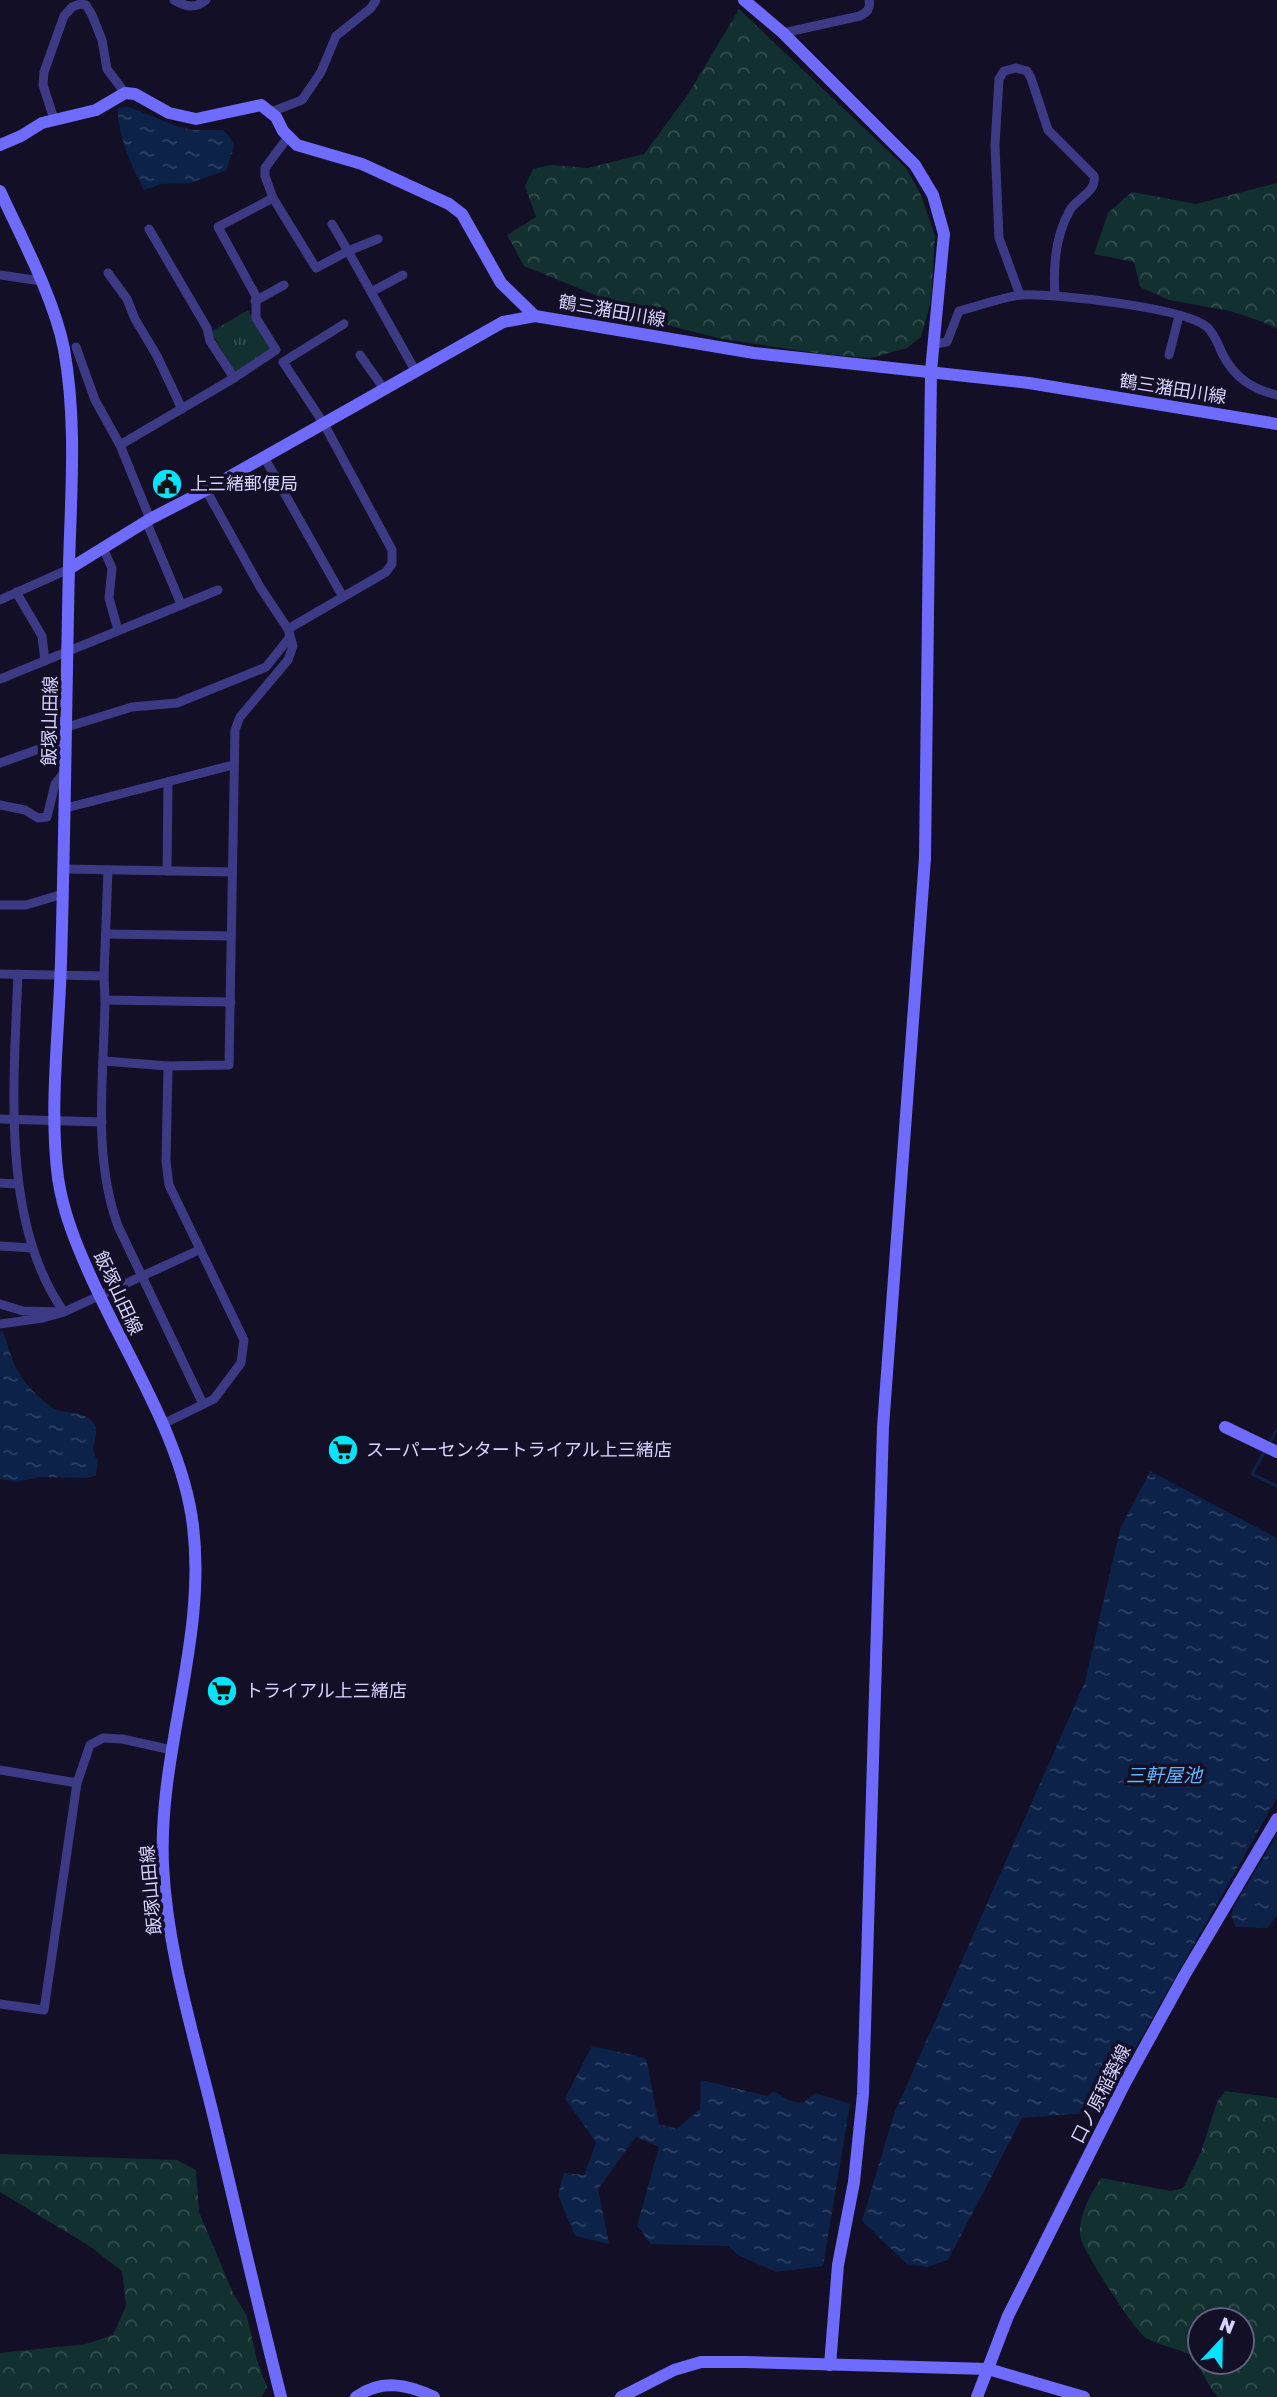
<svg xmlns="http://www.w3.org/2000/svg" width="1277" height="2397" font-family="'Golos Text','Noto Sans JP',sans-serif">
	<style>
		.forest { fill: url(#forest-crowns); fill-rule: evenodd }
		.park { fill: url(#park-tufts) }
		.water { fill: url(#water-ripples) }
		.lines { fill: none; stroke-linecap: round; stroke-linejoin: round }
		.stream { stroke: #0c2248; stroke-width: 3.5 }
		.street { stroke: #3d3a85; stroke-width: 9 }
		.secondary { stroke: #6f6bff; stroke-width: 12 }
		.labels { text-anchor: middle; stroke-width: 7; stroke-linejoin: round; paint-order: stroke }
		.street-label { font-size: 18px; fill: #d9d4ff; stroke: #130f26 }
		.poi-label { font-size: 18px; fill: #d9d4ff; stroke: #130f26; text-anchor: start }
		.water-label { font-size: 19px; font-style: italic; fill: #62b6ff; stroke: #130f26 }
	</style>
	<defs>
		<pattern id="forest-crowns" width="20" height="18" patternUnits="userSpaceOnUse" patternTransform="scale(1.75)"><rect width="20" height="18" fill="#12302f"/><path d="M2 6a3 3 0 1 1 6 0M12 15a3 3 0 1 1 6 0" fill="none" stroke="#344d4e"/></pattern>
		<pattern id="park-tufts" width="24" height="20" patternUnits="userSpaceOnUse" patternTransform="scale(1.75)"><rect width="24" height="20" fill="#12302f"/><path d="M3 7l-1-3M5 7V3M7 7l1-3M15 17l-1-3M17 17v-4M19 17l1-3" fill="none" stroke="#344d4e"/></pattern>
		<pattern id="water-ripples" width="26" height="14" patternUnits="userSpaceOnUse" patternTransform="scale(1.75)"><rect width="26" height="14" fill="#0c2248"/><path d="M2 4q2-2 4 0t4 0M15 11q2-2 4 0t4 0" fill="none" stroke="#2f4163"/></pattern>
	</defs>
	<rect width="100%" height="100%" fill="#130f26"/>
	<g class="forest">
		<path d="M 739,9 L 906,168 L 921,195 L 935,236 L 931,301 L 921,337 L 907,348 L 871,358 L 823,354 L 722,339 L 671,326 L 524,266 L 507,235 L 536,217 L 525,186 L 533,169 L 551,165 L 588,168 L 644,154 L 689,93 Z"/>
		<path d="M 1277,183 L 1277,329 L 1263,322 L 1230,311 L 1169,300 L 1140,287 L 1134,262 L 1094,254 L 1108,213 L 1132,192 L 1196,204 Z"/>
		<path d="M 1225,2091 L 1277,2098 L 1277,2397 L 1218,2397 L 1212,2390 L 1192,2355 C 1180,2350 1157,2344 1146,2338 C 1134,2330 1085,2254 1081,2239 C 1076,2220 1091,2193 1101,2178 L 1171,2191 L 1183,2188 L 1201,2152 L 1217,2102 ZM 1200,2320 L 1242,2320 L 1242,2362 L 1200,2362 Z"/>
		<path d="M 0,2154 L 177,2160 L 196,2170 L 199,2212 L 233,2293 L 247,2316 L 257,2360 L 267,2387 L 262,2397 L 0,2397 L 0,2353 L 86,2344 L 113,2335 L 126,2306 L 122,2271 L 88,2245 L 0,2192 Z"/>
	</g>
	<path class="park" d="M 248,310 L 272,350 L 235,373 L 211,332 Z"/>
	<g class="water">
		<path d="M 129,107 L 176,126 L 192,130 L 223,130 C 242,148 230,150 227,170 L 190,183 L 161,184 L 144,190 C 132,168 117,133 118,108 Z"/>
		<path d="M 2,1331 C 8,1343 10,1356 16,1368 C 23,1382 39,1399 53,1408 C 65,1415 86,1410 94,1424 C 101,1437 87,1449 98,1460 L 96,1475 L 88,1478 L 42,1477 L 16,1482 L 0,1479 L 0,1332 Z"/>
		<path d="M 1150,1471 L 1277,1538 L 1277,1798 L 1099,2112 L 1022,2118 L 948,2260 L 927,2267 L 907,2264 L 862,2221 L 894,2114 L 1085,1682 L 1120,1529 Z"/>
		<path d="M 1277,1835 L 1277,1915 L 1268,1928 L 1236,1927 L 1231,1916 L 1233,1908 Z"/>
		<path d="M 592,2046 L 646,2058 L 659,2124 L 677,2129 L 700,2109 L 701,2080 L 767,2096 L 774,2091 L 790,2101 L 803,2103 L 815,2093 L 850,2104 L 823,2266 L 776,2272 L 738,2255 L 728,2246 L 651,2244 L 637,2226 L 659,2147 L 636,2137 L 598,2189 L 609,2244 L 575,2236 L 558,2195 L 564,2173 L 584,2175 L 596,2143 L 565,2098 Z"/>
	</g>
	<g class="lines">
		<g class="stream">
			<path d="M 1269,1444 L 1277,1429"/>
			<path d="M 1265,1451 L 1252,1474 L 1277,1486"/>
		</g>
		<g class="street">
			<path d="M 174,0 C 186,7 195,9 206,0"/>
			<path d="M 783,33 L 860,16 C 867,12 871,9 869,0"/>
			<path d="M 271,112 L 302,100 L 321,72 L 336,36 L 371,8 L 376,0"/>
			<path d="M 54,119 L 43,85 L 44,72 L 64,16 L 72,7 L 80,4 L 86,5 L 92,15 L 102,40 L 107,69 L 125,93"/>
			<path d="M 273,198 L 316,268 L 348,251 L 416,372"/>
			<path d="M 332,224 L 348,251 L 378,239"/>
			<path d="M 149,229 L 207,328 L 210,341 L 234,378"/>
			<path d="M 108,273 L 127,299 L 135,319 L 157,356 L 182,409"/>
			<path d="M 0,275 L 41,281"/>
			<path d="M 371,292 L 403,275"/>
			<path d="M 1020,295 L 999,238 L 995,145 L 999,79 L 1004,71 L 1016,68 L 1027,71 L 1031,78 L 1048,130 L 1094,176 C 1097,192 1077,198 1070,210 C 1055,236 1053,266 1055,295"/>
			<path d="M 255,301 L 284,285"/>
			<path d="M 934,344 L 947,342 L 959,311 C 979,306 1002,297 1022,295 C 1054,293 1186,308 1207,327 C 1215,334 1218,345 1223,355 C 1235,378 1252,389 1277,395"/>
			<path d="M 76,347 L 95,400 L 120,445"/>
			<path d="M 360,355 L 384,389"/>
			<path d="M 1169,355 L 1179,316"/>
			<path d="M 264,457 L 343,597"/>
			<path d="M 150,519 L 120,445 L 234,378 L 276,350 L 256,318 L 256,296 L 218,227 L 273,198 L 265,176 L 265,168 L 288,137"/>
			<path d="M 146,521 L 181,604"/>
			<path d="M 103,548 L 112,568 L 109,598 L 118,630"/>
			<path d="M 16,592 L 42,636 L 45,661"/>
			<path d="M 0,600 L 69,569"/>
			<path d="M 288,629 L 386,572 L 392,564 L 392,550 L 324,424 L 283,362 L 344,324"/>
			<path d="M 0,679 L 218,590"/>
			<path d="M 67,727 L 132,707 L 177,703 L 266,667 L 290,637"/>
			<path d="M 0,763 L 67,739"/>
			<path d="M 0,805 L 25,810 L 38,818 L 47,817 L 55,784 L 66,770"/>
			<path d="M 66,808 L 233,765"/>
			<path d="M 64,869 L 232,872"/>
			<path d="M 167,871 L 168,782"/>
			<path d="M 0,905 L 26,905 L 63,894"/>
			<path d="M 106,934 L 231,936"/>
			<path d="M 0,974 L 104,976 L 105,1000 L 231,1002"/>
			<path d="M 104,976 L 108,870"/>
			<path d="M 105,1000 C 104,1075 92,1155 118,1226 L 203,1404"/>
			<path d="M 104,1061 L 168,1066"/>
			<path d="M 0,1119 L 102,1122"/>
			<path d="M 0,1183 L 16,1184"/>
			<path d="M 0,1246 L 32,1248"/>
			<path d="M 0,1304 L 23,1311 L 64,1312 L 199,1250"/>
			<path d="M 0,1324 L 43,1318 L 64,1312 C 0,1222 14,1081 18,974"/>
			<path d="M 163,1424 L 214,1399 L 241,1363 L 244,1340 L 169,1185 L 166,1161 L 168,1066 L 229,1065 L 235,730 L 240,717 L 288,660 L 293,646 L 288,629 L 260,587 L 206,490"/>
			<path d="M 0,1770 L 77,1783"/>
			<path d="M 0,2004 L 44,2010 L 77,1783 L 90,1745 L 103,1738 L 122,1739 L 172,1750"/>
		</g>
		<g class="secondary">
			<path d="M 744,0 L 783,33 L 915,165 L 933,195 L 944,234 L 931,371 L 925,858 L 883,1427 L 863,2094 L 854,2182 L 838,2265 L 830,2365"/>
			<path d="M 0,145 L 21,136 L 42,123 L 96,110 L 125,93 L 135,94 L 169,113 L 196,119 L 261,105 L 276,117 L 283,131 L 297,145 L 362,164 L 449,204 L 462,214 L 501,283 L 535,316 L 754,353 L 1029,383 L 1277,424"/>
			<path d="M 0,191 C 22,239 54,298 64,349 C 77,421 71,492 69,565 C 66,697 65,830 61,962 C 59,1033 49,1107 58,1178 C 63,1212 76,1244 90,1275 C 125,1354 183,1440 193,1526 C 207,1640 158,1751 163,1865 C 167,1948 192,2029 212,2110 C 235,2205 257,2302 281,2397"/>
			<path d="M 69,569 L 150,519 L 206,490 L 503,322 L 535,316"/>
			<path d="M 1225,1427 L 1277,1452"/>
			<path d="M 356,2397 C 381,2379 407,2384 434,2397"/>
			<path d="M 621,2397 L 674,2370 L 701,2362 L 744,2362 L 988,2369 L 1084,2397"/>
			<path d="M 977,2397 L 1008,2316 L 1125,2083 L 1184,1976 L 1277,1819"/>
		</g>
	</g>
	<defs>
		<g id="civic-disc" transform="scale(1.575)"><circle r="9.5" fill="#00e5ff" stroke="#130f26"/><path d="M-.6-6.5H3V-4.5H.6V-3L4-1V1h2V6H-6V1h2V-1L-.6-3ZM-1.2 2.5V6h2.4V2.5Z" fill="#111"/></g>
		<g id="supermarket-disc" transform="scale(1.575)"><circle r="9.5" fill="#00e5ff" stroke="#130f26"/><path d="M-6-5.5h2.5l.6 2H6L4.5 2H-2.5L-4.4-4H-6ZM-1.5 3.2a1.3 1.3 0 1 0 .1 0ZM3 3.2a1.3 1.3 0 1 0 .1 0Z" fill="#111"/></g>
	</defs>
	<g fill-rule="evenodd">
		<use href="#civic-disc" x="167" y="484"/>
		<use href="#supermarket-disc" x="343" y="1450"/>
		<use href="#supermarket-disc" x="222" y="1691"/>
	</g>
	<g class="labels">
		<g class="street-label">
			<text transform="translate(612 311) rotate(10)" y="6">鶴三潴田川線</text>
			<text transform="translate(1173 389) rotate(9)" y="6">鶴三潴田川線</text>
			<text transform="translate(50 721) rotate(-89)" y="6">飯塚山田線</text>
			<text transform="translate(118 1293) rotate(65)" y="6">飯塚山田線</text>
			<text transform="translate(151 1890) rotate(-95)" y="6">飯塚山田線</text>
			<text transform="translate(1101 2094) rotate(-63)" y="6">口ノ原稲築線</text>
		</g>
		<g class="poi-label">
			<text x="190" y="490">上三緒郵便局</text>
			<text x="366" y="1456">スーパーセンタートライアル上三緒店</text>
			<text x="245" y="1697">トライアル上三緒店</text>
		</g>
		<g class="water-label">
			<text x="1164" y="1782">三軒屋池</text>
		</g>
	</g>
	<g transform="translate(1221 2341) rotate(22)"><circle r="33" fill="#130f26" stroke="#625e7d" stroke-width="2"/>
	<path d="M0-5L12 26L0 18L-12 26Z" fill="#00e5ff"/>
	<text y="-10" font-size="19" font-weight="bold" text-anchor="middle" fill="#d9d4ff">N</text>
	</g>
</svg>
